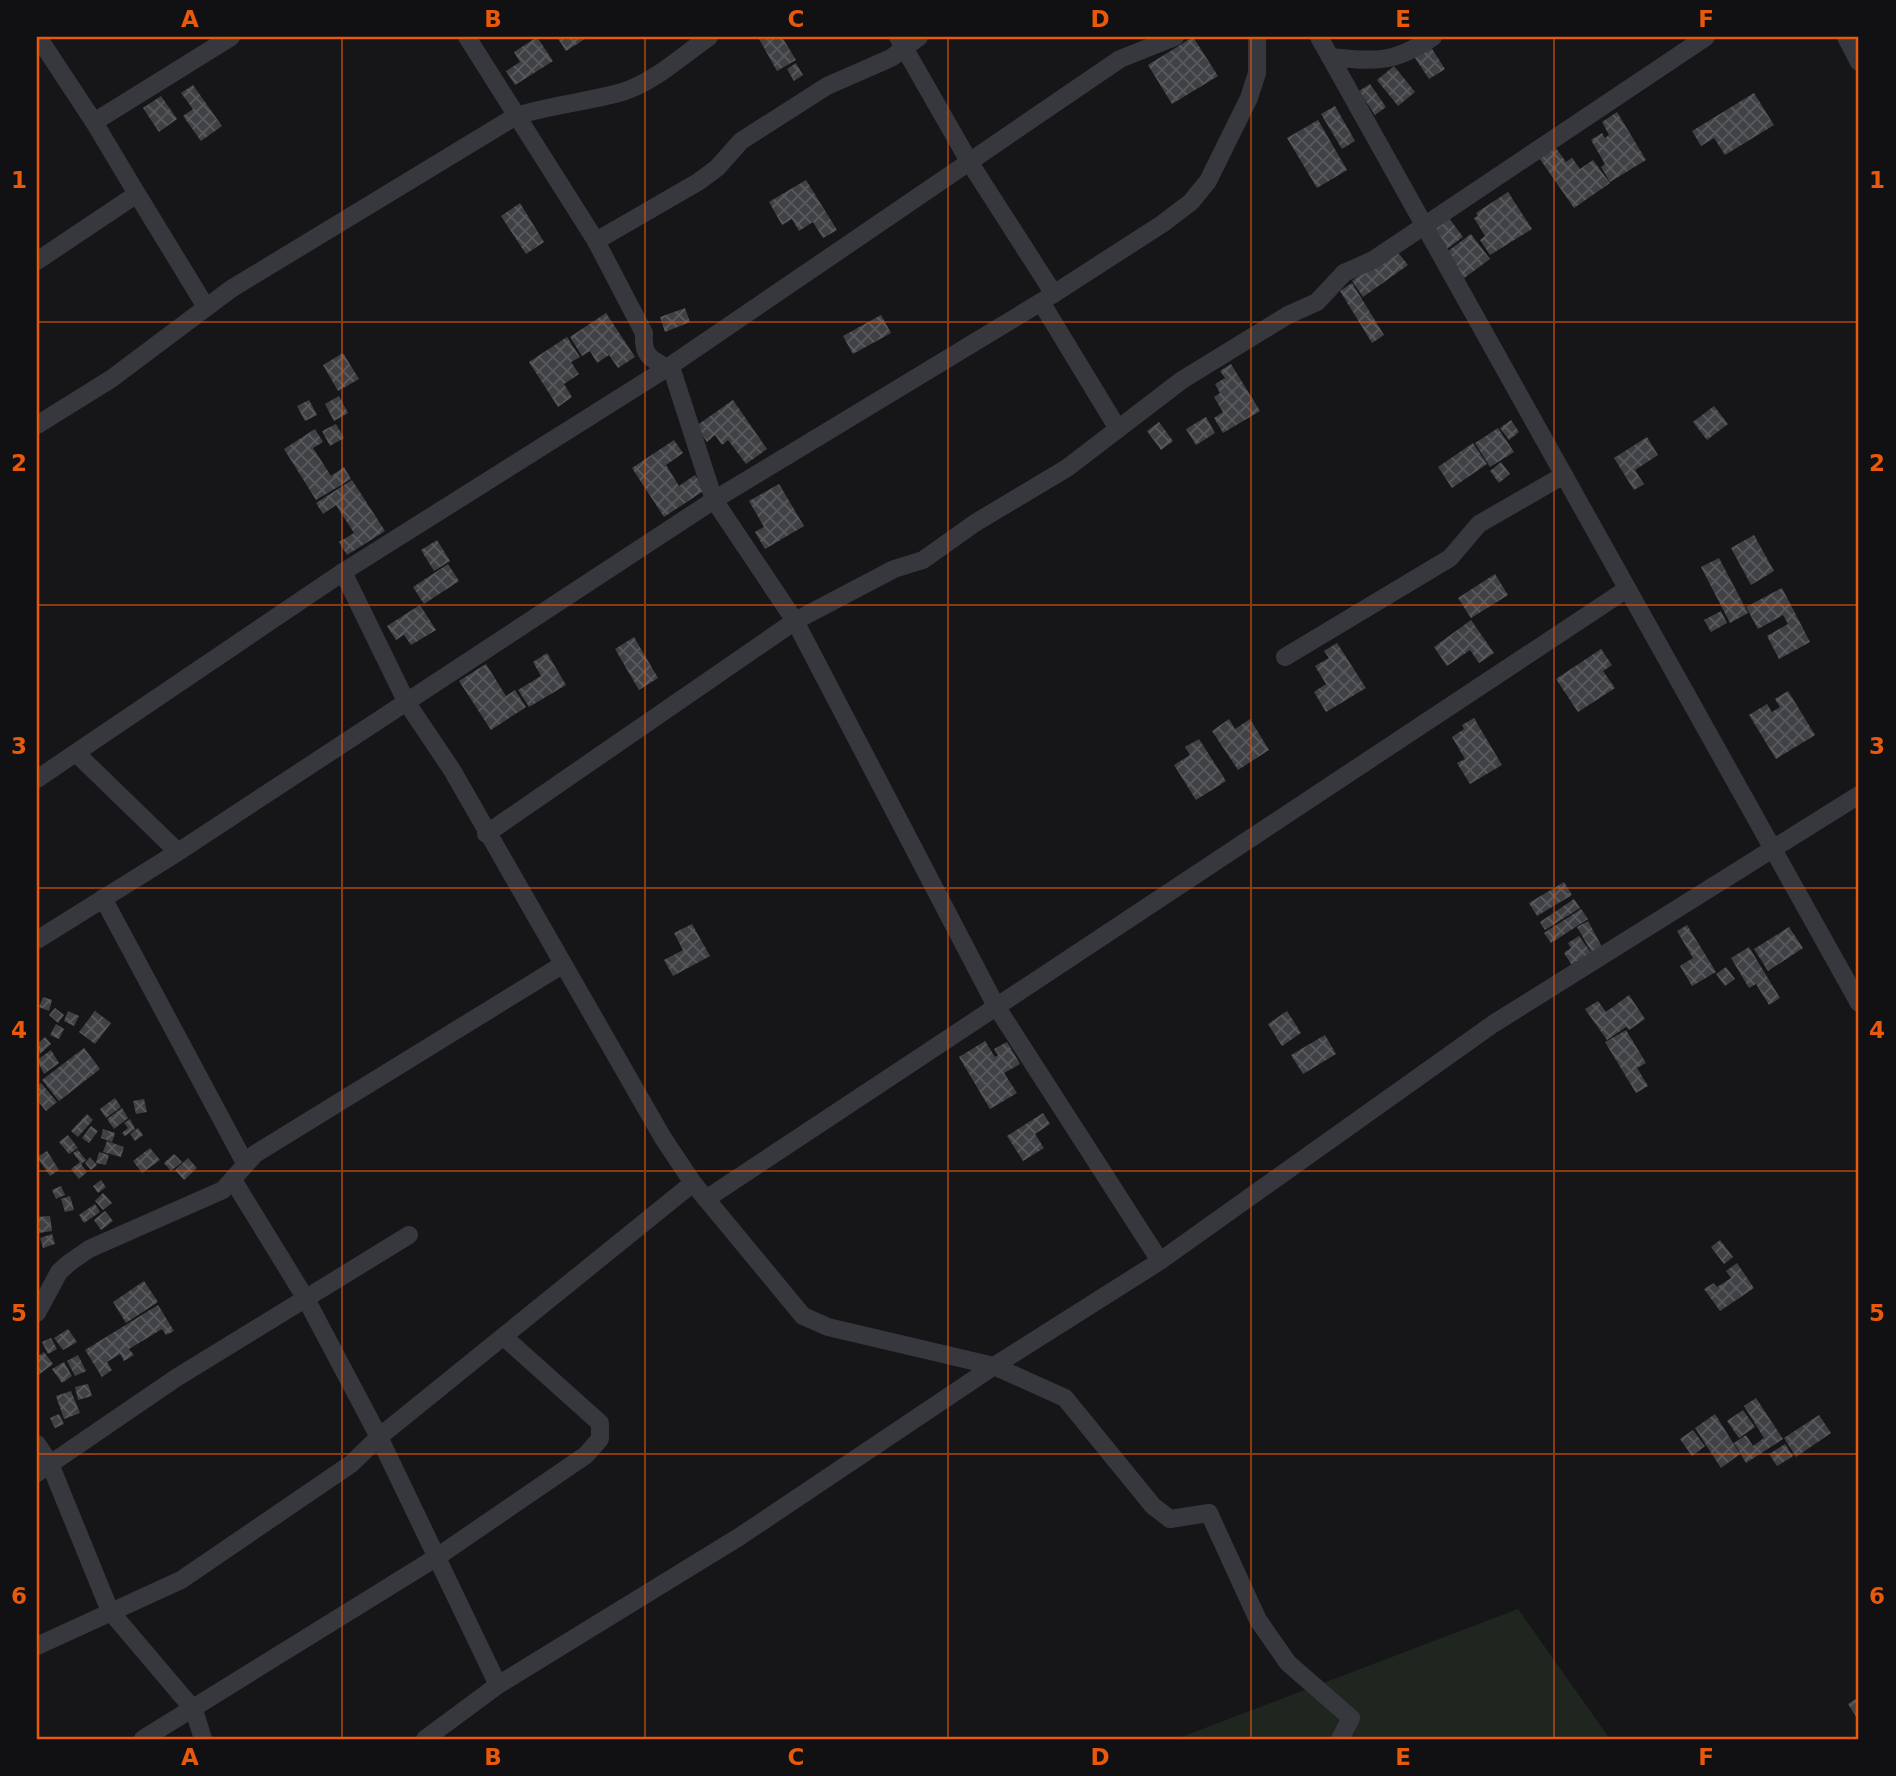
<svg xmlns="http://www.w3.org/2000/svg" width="1896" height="1776" font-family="'DejaVu Sans',sans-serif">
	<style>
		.grass { fill: #1e261f }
		.building { fill: url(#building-cross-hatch) }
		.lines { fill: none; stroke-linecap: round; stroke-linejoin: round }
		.minor { stroke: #37383d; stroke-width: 18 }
		.grid { fill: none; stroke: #e8590c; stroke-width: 2; stroke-opacity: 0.55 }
		.neatline { fill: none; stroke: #e8590c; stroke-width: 2.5 }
		.grid-label { font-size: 23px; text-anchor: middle; font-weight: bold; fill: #e8590c }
	</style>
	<defs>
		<pattern id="building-cross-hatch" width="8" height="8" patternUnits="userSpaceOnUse" patternTransform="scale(1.75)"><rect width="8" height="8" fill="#404145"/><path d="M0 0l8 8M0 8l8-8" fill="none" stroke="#595a5e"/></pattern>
	</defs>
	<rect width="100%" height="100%" fill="#161618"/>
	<path class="grass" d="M 1518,1609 L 1610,1739 L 1176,1739 Z"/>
	<g class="building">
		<path d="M 537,37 L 553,61 L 515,85 L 506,71 L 520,62 L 514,52 Z"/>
		<path d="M 557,37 L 588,37 L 566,51 Z"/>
		<path d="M 762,37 L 782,37 L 796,60 L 777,71 L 759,39 Z"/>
		<path d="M 1193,37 L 1218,76 L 1172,104 L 1148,65 Z"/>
		<path d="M 1429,44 L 1445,69 L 1429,79 L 1413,55 Z"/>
		<path d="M 796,63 L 803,75 L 794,81 L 787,69 Z"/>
		<path d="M 1394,66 L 1415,92 L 1398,106 L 1377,80 Z"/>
		<path d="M 1370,84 L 1386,107 L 1375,115 L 1359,91 Z"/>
		<path d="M 193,85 L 222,126 L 201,141 L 183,116 L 193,109 L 181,93 Z"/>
		<path d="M 1754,93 L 1774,125 L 1725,155 L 1714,138 L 1701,146 L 1692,131 Z"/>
		<path d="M 161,96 L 177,119 L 159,132 L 143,108 Z"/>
		<path d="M 1335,106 L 1355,141 L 1342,149 L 1321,114 Z"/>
		<path d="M 1617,112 L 1646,160 L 1610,182 L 1601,167 L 1605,164 L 1591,140 L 1602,133 L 1605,138 L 1609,135 L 1602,122 Z"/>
		<path d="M 1318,120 L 1347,170 L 1317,188 L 1287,138 Z"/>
		<path d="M 1553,144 L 1566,162 L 1572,158 L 1580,169 L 1593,160 L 1610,183 L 1574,208 L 1537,155 Z"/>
		<path d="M 806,180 L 837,230 L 823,238 L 813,222 L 799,231 L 792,219 L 782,225 L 769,202 Z"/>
		<path d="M 1508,192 L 1532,229 L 1490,255 L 1480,240 L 1485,236 L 1474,218 L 1478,216 L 1476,213 Z"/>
		<path d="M 520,203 L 544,242 L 526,254 L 501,216 Z"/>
		<path d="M 1449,218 L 1463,237 L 1447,249 L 1433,229 Z"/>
		<path d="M 1471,234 L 1490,259 L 1463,279 L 1444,254 Z"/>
		<path d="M 1396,250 L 1408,265 L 1363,297 L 1352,281 Z"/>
		<path d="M 1352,283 L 1384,335 L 1372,343 L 1340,291 Z"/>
		<path d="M 685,308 L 690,322 L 665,332 L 660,317 Z"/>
		<path d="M 606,313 L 635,357 L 618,368 L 609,355 L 597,363 L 590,351 L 582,356 L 570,337 Z"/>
		<path d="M 881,315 L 891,333 L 853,354 L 843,336 Z"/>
		<path d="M 567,337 L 580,357 L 571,362 L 579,374 L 564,384 L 572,397 L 558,407 L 529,362 Z"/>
		<path d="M 343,353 L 359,379 L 338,391 L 323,365 Z"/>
		<path d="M 1231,364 L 1260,411 L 1223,433 L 1214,418 L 1223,412 L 1214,397 L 1220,393 L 1215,384 L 1225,378 L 1220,371 Z"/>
		<path d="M 339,396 L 348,413 L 334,421 L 325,404 Z"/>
		<path d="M 309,400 L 317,415 L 305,421 L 297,406 Z"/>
		<path d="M 733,400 L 767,449 L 746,464 L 728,440 L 722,445 L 715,435 L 707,442 L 696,426 Z"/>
		<path d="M 1714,406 L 1728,424 L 1707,440 L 1693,422 Z"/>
		<path d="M 1206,417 L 1215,433 L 1196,445 L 1186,429 Z"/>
		<path d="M 1511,420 L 1519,432 L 1509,440 L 1500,428 Z"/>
		<path d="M 1159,422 L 1173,441 L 1161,450 L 1147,431 Z"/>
		<path d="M 336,424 L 344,438 L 330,446 L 322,431 Z"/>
		<path d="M 1498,428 L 1514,452 L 1490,467 L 1475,443 Z"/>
		<path d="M 315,429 L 323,442 L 313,448 L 331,476 L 344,467 L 351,479 L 316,500 L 284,449 Z"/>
		<path d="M 1647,437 L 1658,455 L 1635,470 L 1644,484 L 1634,490 L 1614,458 Z"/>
		<path d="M 674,440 L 683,453 L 666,465 L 679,486 L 695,475 L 705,490 L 664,517 L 632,468 Z"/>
		<path d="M 1473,443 L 1487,464 L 1452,488 L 1438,467 Z"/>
		<path d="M 1501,462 L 1510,474 L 1499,483 L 1490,471 Z"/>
		<path d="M 352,480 L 385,531 L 347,555 L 339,542 L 354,533 L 336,505 L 323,514 L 316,503 Z"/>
		<path d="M 779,484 L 804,526 L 765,549 L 755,532 L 764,527 L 749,501 Z"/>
		<path d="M 1754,535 L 1774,571 L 1751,585 L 1731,548 Z"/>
		<path d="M 437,540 L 450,561 L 434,571 L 421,550 Z"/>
		<path d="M 1719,558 L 1748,613 L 1730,623 L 1701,567 Z"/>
		<path d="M 448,564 L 459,581 L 424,604 L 413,587 Z"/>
		<path d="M 1495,574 L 1508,595 L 1471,618 L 1458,598 Z"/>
		<path d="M 1782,588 L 1810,642 L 1779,659 L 1767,636 L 1788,624 L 1783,615 L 1758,629 L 1746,607 Z"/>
		<path d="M 420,605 L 436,630 L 411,645 L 404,635 L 396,640 L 387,626 Z"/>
		<path d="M 1721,611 L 1727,623 L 1711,632 L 1704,620 Z"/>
		<path d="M 1471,620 L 1494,653 L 1479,663 L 1470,650 L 1447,666 L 1434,647 Z"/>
		<path d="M 634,637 L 658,678 L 639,690 L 615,649 Z"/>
		<path d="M 1337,643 L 1366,688 L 1326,712 L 1314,692 L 1326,684 L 1315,666 L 1329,658 L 1324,651 Z"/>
		<path d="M 1601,649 L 1612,665 L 1603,671 L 1615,688 L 1578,712 L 1556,679 Z"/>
		<path d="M 547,653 L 566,685 L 529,707 L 518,690 L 541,676 L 533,662 Z"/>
		<path d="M 486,664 L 506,696 L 515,690 L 526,707 L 491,730 L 459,681 Z"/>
		<path d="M 1788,691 L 1815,735 L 1776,759 L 1749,715 L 1767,704 L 1772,712 L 1780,707 L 1775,699 Z"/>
		<path d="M 1474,718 L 1502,765 L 1470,784 L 1457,763 L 1465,759 L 1452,737 L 1464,729 L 1462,725 Z"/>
		<path d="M 1229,719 L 1235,729 L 1250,719 L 1269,750 L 1238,770 L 1212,731 Z"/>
		<path d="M 1199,739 L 1226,781 L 1196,800 L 1174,765 L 1190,755 L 1185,747 Z"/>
		<path d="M 1564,882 L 1572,895 L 1537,916 L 1529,903 Z"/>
		<path d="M 1574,899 L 1580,908 L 1545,930 L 1540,922 Z"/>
		<path d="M 1581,909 L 1588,919 L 1551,943 L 1544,933 Z"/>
		<path d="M 1588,921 L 1602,947 L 1592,953 L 1577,927 Z"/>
		<path d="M 692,924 L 710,956 L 673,976 L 664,960 L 683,950 L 674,933 Z"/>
		<path d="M 1687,925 L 1716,972 L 1692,986 L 1680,966 L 1693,958 L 1677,931 Z"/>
		<path d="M 1789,927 L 1803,948 L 1768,971 L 1754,949 Z"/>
		<path d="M 1579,936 L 1592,954 L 1573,967 L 1564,953 L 1571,948 L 1568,943 Z"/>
		<path d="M 1749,947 L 1780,998 L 1769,1005 L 1756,984 L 1749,988 L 1731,958 Z"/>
		<path d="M 1726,967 L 1735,979 L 1725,986 L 1716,974 Z"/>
		<path d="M 1629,995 L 1645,1019 L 1629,1030 L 1626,1027 L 1607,1040 L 1585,1009 L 1598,1001 L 1606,1012 Z"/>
		<path d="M 43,997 L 52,1000 L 49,1011 L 39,1007 Z"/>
		<path d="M 55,1008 L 64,1015 L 58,1023 L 49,1015 Z"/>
		<path d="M 68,1011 L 79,1016 L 74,1026 L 64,1021 Z"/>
		<path d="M 95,1011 L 111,1023 L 95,1044 L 79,1032 Z"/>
		<path d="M 1287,1011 L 1301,1033 L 1282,1046 L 1268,1024 Z"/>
		<path d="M 56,1024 L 64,1029 L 59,1039 L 50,1035 Z"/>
		<path d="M 1626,1030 L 1646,1063 L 1637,1068 L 1648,1086 L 1636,1093 L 1605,1042 Z"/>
		<path d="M 1325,1035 L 1336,1054 L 1303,1074 L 1291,1055 Z"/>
		<path d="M 45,1037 L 51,1044 L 40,1054 L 37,1044 Z"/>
		<path d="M 985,1041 L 995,1057 L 998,1055 L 994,1049 L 1007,1042 L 1020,1064 L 1004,1073 L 1017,1093 L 990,1109 L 959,1057 Z"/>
		<path d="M 84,1048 L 100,1069 L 59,1101 L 42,1080 Z"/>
		<path d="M 51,1050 L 59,1063 L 44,1074 L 37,1060 Z"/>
		<path d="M 41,1083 L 57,1102 L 46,1111 L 37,1100 L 37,1086 Z"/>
		<path d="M 115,1098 L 121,1107 L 106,1118 L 100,1109 Z"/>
		<path d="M 144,1099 L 147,1112 L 136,1114 L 133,1101 Z"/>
		<path d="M 122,1108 L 128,1118 L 114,1129 L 107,1119 Z"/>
		<path d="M 1043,1113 L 1050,1124 L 1035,1134 L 1044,1148 L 1023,1161 L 1007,1136 Z"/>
		<path d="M 87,1114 L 93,1120 L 78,1137 L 71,1131 Z"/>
		<path d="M 130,1119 L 135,1129 L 125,1136 L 122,1133 L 128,1128 L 124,1123 Z"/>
		<path d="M 91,1126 L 98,1131 L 89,1143 L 82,1138 Z"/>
		<path d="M 138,1128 L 143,1135 L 135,1141 L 130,1134 Z"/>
		<path d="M 103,1129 L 115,1133 L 112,1142 L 101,1138 Z"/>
		<path d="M 68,1135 L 78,1148 L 69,1154 L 59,1142 Z"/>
		<path d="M 107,1141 L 124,1147 L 121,1157 L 103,1152 Z"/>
		<path d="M 150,1148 L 160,1160 L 142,1173 L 133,1161 Z"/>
		<path d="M 78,1150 L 86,1160 L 81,1164 L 87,1172 L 79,1179 L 71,1169 L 80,1162 L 73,1153 Z"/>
		<path d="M 47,1151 L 59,1170 L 50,1176 L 37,1157 Z"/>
		<path d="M 99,1152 L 109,1155 L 106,1165 L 96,1163 Z"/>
		<path d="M 174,1154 L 182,1162 L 171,1171 L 164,1163 Z"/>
		<path d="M 90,1157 L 97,1165 L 91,1170 L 85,1163 Z"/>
		<path d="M 188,1158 L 197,1168 L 184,1180 L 175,1170 Z"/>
		<path d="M 101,1180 L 106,1187 L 98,1193 L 93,1186 Z"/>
		<path d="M 61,1186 L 65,1195 L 56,1199 L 52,1190 Z"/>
		<path d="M 103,1193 L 112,1203 L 103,1210 L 95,1201 Z"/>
		<path d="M 70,1196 L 74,1210 L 65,1212 L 61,1199 Z"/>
		<path d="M 95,1204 L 100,1212 L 84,1223 L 79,1215 Z"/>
		<path d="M 105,1211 L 113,1221 L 101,1230 L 94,1220 Z"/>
		<path d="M 50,1216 L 52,1231 L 39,1233 L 37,1217 Z"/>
		<path d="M 52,1234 L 55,1244 L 43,1248 L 40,1238 Z"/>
		<path d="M 1720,1240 L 1733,1257 L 1724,1264 L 1711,1247 Z"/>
		<path d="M 1737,1263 L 1754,1288 L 1720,1311 L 1704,1289 L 1714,1283 L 1717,1287 L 1731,1278 L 1726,1271 Z"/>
		<path d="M 144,1281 L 158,1302 L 126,1323 L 113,1302 Z"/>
		<path d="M 158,1305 L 174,1331 L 166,1335 L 162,1329 L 129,1349 L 134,1355 L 124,1361 L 120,1354 L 107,1362 L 112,1370 L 102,1377 L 85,1350 Z"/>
		<path d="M 68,1329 L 77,1342 L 63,1350 L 54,1338 Z"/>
		<path d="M 51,1338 L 57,1349 L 48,1354 L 42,1342 Z"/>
		<path d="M 44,1352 L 53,1364 L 37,1376 L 37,1357 Z"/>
		<path d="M 78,1355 L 86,1371 L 75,1376 L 67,1361 Z"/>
		<path d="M 64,1362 L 72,1376 L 62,1383 L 52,1369 Z"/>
		<path d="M 88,1384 L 92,1396 L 78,1400 L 75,1387 Z"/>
		<path d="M 71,1391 L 80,1413 L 64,1419 L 56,1396 Z"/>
		<path d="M 1756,1398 L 1783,1439 L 1746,1463 L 1734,1443 L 1746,1435 L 1753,1446 L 1764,1438 L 1744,1406 Z"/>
		<path d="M 1743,1410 L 1755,1427 L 1739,1438 L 1727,1421 Z"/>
		<path d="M 59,1414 L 64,1424 L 55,1428 L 50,1418 Z"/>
		<path d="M 1715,1414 L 1740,1454 L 1721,1468 L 1695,1428 Z"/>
		<path d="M 1819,1415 L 1831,1433 L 1796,1457 L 1784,1438 Z"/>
		<path d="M 1693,1430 L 1705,1446 L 1692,1456 L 1680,1439 Z"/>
		<path d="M 1785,1444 L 1793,1456 L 1777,1466 L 1769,1454 Z"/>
		<path d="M 1859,1697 L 1859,1721 L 1848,1704 Z"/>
	</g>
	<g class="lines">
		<g class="minor">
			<path d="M 38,37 L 94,122"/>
			<path d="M 467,37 L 596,241 L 644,333 C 642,362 656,358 673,373 L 714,500 L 795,621 L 894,569 L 923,560 L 975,523 L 1067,468 L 1182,380 L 1288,315 L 1317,302 L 1344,273 L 1373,260 L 1706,37"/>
			<path d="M 898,37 L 970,163 L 1054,294"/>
			<path d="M 1319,37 L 1859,1003"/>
			<path d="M 1846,37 L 1859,62"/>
			<path d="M 1330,57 C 1375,62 1395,63 1433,37"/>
			<path d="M 137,194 L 206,307"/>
			<path d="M 596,241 L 698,182 L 717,168 L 741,141 L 827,86 L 891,58 L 919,37"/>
			<path d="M 37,261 L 137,194 L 94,122 L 231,37"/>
			<path d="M 1041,302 L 1118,429"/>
			<path d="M 37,425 L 111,379 L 231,289 L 516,116 C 551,105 587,102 622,92 C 653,83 683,55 709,37"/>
			<path d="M 343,572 L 407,703 L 452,770 L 663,1138 L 693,1183 L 803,1316 L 828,1327 L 994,1366 L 1065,1398 L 1153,1506 L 1170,1519 L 1209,1513 L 1258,1620 L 1288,1663 L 1351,1718 L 1340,1739"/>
			<path d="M 1285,657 L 1450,558 L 1479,524 L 1564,475"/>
			<path d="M 77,754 L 178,852"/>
			<path d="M 37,779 L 343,572 L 667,368 L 1120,59 L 1175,37"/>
			<path d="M 486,834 L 795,621 L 996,1006 L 1160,1261"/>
			<path d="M 103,898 L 245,1163"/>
			<path d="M 37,940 L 178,852 L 714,500 L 1041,302 L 1162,224 L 1191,202 L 1208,181 L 1249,98 L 1257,73 L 1257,37"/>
			<path d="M 233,1180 L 306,1299 L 379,1437 L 498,1685"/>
			<path d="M 706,1199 L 1627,589"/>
			<path d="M 37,1313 L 59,1272 L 69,1263 L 89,1249 L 223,1190 L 255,1154 L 562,965"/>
			<path d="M 37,1444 L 50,1464 L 110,1611 L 194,1710 L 203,1739"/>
			<path d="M 37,1473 L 176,1378 L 409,1235"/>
			<path d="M 37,1646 L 181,1580 L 351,1464 L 379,1437 L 693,1183"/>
			<path d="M 143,1739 L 437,1557 L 586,1455 L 600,1439 L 600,1423 L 504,1337"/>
			<path d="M 425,1739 L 498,1685 L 739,1537 L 994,1366 L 1160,1261 L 1493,1024 L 1859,795"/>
		</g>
	</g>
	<path class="grid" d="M 342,37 L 342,1739M 645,37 L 645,1739M 948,37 L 948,1739M 1251,37 L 1251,1739M 1554,37 L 1554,1739M 37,322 L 1859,322M 37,605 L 1859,605M 37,888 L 1859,888M 37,1171 L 1859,1171M 37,1454 L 1859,1454"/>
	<rect width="1896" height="1776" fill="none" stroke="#111113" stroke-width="77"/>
	<rect x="38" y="38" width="1819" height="1700" class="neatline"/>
	<g class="grid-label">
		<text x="190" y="27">A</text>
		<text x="493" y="27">B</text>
		<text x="796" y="27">C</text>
		<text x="1100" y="27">D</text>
		<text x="1403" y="27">E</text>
		<text x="1706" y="27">F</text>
		<text x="19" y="188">1</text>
		<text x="1877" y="188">1</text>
		<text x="19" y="471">2</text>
		<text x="1877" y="471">2</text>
		<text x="19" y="754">3</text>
		<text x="1877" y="754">3</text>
		<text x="19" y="1038">4</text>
		<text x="1877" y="1038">4</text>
		<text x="19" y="1321">5</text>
		<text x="1877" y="1321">5</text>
		<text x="19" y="1604">6</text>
		<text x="1877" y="1604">6</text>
		<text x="190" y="1765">A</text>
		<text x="493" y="1765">B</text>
		<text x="796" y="1765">C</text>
		<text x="1100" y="1765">D</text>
		<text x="1403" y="1765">E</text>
		<text x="1706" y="1765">F</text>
	</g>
</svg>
